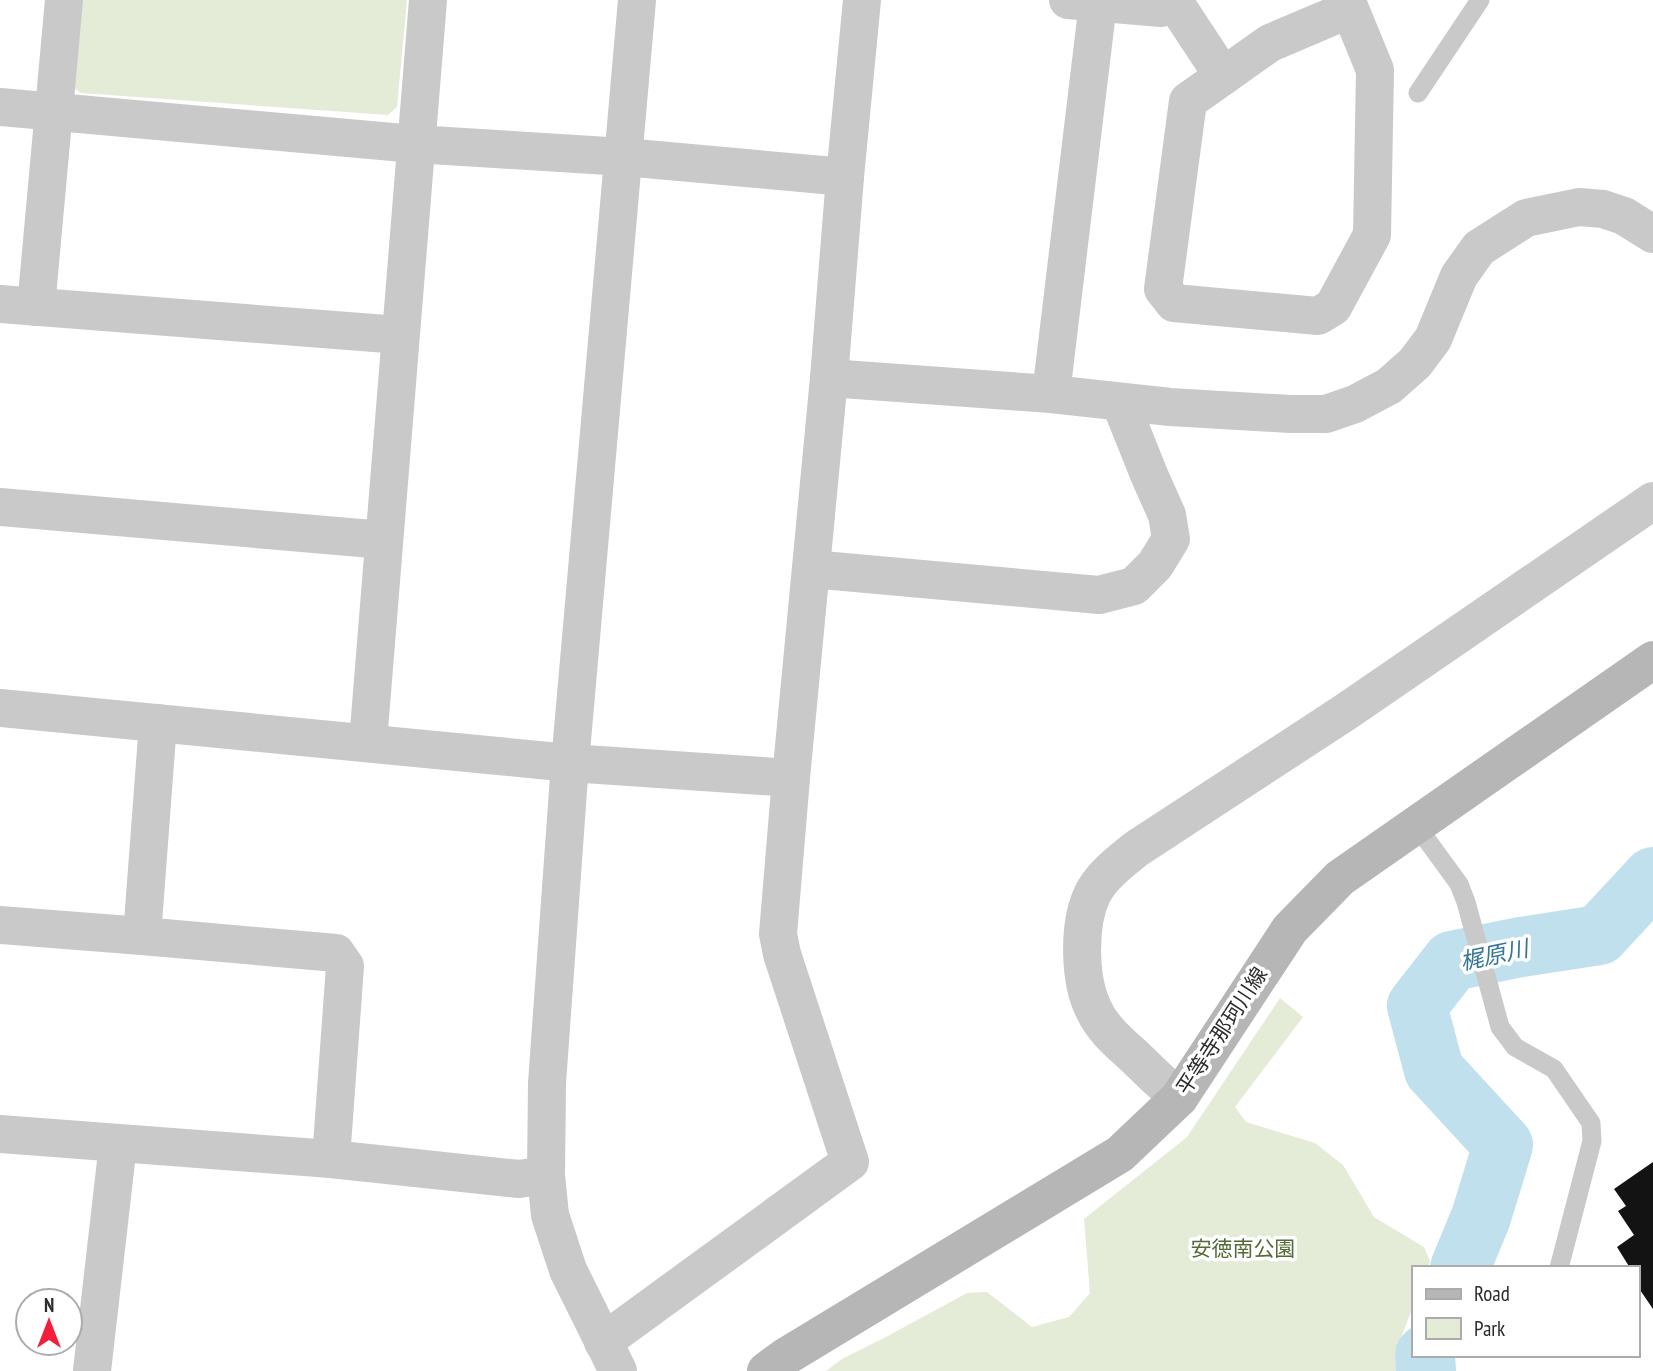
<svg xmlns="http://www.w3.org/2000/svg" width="1653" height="1371" font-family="'PT Sans Narrow','Noto Sans JP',sans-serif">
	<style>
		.green { fill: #e4ebd7 }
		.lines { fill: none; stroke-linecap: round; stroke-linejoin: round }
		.river { stroke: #c1e0ee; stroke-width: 60 }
		.building { fill: #131313 }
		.service { stroke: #c9c9c9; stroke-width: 19 }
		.minor { stroke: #c9c9c9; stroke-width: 38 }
		.tertiary { stroke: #c9c9c9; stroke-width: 38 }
		.secondary { stroke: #b6b6b6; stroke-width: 38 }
		.labels { text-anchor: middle; stroke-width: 7; stroke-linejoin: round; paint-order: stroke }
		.street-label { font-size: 21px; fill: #2c2c2c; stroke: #fff }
		.park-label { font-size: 21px; fill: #536b36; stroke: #fff }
		.water-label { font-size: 23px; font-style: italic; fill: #347694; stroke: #fff }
	</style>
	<rect width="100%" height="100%" fill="#fff"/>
	<g class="green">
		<path d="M 76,0 L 407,0 L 397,107 L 388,115 L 81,93 L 68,84 Z"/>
		<path d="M 1280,998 L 1303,1017 L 1235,1107 L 1246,1122 L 1315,1143 L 1343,1165 L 1374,1217 L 1424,1247 L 1430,1261 L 1428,1268 L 1413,1268 L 1413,1306 L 1395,1354 L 1396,1371 L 826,1371 L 842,1359 L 884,1338 L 967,1293 L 987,1292 L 1032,1327 L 1069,1317 L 1090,1293 L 1084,1219 L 1187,1137 Z"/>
	</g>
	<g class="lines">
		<g class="river">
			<path d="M 1460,1268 L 1481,1217 L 1503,1145 L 1434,1070 L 1417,1006 L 1452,961 L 1521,947 L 1599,935 L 1653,877"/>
			<path d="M 1425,1355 L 1426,1371"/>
		</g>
	</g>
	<path class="building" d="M 1653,1162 L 1653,1309 L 1638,1287 L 1641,1284 L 1637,1278 L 1637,1268 L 1630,1268 L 1617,1247 L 1634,1235 L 1618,1211 L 1626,1206 L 1614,1189 Z"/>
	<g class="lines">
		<g class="service">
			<path d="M 1418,93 L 1480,0"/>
			<path d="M 1416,825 L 1459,884 L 1466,902 L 1500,1027 L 1515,1047 L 1554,1069 L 1591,1123 L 1592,1141 L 1559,1268"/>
		</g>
		<g class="minor">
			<path d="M 1068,0 L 1161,8 L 1171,0"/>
			<path d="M 1173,0 L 1223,76"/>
			<path d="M 1350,9 L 1375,70 L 1372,235 L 1333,307 L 1318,316 L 1174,303 L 1163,289 L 1188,101 L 1270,43 Z"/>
			<path d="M 0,107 L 415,144 L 624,157 L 845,177"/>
			<path d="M 0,304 L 400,335"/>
			<path d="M 36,307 L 64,0"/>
			<path d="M 829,378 L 1051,394 L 1170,407 L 1290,414 L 1326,414 L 1355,404 L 1389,386 L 1415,363 L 1433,339 L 1459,276 L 1479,248 L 1526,218 L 1579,207 L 1603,209 L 1624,216 L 1653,234"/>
			<path d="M 1051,394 L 1098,3"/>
			<path d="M 0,507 L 384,540"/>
			<path d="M 811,569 L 1099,595 L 1134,586 L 1155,565 L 1171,539 L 1167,515 L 1150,477 L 1120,402"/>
			<path d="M 0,708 L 570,763 L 791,778"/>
			<path d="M 158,723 L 142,936 L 336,953 L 345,966 L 331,1159 L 519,1179 L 546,1175"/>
			<path d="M 368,742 L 428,0"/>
			<path d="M 0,925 L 142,936"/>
			<path d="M 1179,1098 C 1164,1085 1150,1072 1136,1058 C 1121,1044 1103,1030 1094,1010 C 1079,981 1078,925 1092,895 C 1101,876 1120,862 1136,849 L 1347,711 L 1653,501"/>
			<path d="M 0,1134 L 331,1159"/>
			<path d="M 603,1342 L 850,1162 L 782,954 L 778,934 L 791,778 L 829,378 L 845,177 L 862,0"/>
			<path d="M 92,1371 L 118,1144"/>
		</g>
		<path class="tertiary" d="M 618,1371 L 568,1270 L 550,1215 L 546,1175 L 547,1083 L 570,763 L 637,0"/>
		<path class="secondary" d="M 766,1371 L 785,1357 L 1120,1154 L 1179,1098 L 1290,929 L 1340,878 L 1653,660"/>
	</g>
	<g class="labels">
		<g class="street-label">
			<text transform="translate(1222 1031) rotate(-57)" y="7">平等寺那珂川線</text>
		</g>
		<g class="park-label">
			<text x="1243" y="1256">安徳南公園</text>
		</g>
		<g class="water-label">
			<text transform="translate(1494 955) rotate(-12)" y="8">梶原川</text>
		</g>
	</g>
	<rect x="1412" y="1266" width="228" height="91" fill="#ffffff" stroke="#ababab" stroke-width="2"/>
	<rect x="1426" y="1289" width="35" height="10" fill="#b6b6b6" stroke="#ababab" stroke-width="2"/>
	<text x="1474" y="1301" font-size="21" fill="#2c2c2c">Road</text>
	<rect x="1426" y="1318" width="35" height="21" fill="#e4ebd7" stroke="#ababab" stroke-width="2"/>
	<text x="1474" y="1336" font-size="21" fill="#2c2c2c">Park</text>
	<g transform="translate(49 1322)"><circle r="33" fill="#ffffff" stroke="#ababab" stroke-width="2"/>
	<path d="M0-5L12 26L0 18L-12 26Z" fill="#f41d3c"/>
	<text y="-10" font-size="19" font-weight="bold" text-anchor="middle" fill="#2c2c2c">N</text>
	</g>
</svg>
